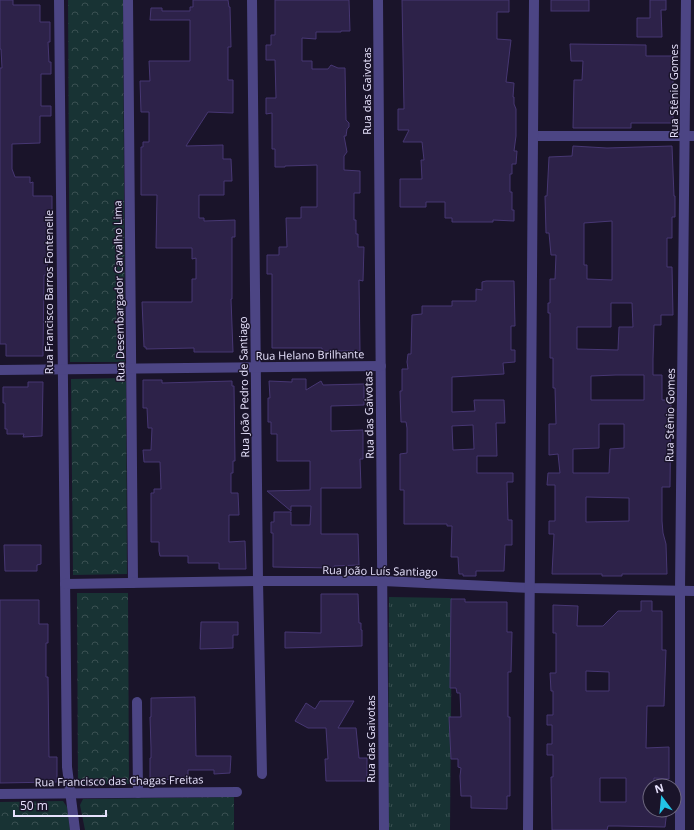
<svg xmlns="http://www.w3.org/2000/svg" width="694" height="830" font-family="'Open Sans',sans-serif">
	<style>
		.grass { fill: url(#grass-tufts) }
		.park { fill: url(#park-crowns) }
		.building { fill: #2d2249; stroke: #473773; fill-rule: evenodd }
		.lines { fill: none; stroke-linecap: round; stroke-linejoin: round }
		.minor { stroke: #4c4584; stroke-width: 10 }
		.labels { text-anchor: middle; stroke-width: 3; stroke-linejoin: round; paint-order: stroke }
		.street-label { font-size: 11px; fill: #e6e1fc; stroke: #1a142a }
	</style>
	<defs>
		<pattern id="grass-tufts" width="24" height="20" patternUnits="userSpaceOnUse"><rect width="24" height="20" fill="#183334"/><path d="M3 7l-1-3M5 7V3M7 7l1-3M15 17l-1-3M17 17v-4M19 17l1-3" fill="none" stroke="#3a5052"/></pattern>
		<pattern id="park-crowns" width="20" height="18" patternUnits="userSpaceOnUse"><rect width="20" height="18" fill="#183334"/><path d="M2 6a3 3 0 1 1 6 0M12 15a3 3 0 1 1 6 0" fill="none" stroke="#3a5052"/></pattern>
	</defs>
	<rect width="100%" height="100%" fill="#1a142a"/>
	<path class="grass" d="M 389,597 L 452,598 L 450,830 L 388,830 Z"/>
	<g class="park">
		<path d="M 68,0 L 123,0 L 125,362 L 70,362 Z"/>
		<path d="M 126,378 L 127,574 L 73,575 L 71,379 Z"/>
		<path d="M 77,593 L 128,593 L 129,784 L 78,784 Z"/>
		<path d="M 234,797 L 234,830 L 85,830 L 80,805 L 83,799 Z"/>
		<path d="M 63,801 L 67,807 L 70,830 L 0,830 L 0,802 Z"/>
	</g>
	<g class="building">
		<path d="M 0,0 L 13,0 L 13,5 L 40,5 L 40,22 L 50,22 L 50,42 L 48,42 L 49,62 L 51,62 L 51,74 L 41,74 L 41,106 L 51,106 L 51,116 L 40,116 L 40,143 L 12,144 L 12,169 L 15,177 L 30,177 L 30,183 L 33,182 L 33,196 L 52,196 L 52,229 L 48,229 L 47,275 L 44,275 L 43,356 L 6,356 L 6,344 L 0,344 L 0,68 L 2,68 L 1,49 L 0,49 Z"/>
		<path d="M 193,0 L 228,0 L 229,7 L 230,7 L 231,47 L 228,47 L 228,80 L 233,80 L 233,113 L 208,112 L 186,146 L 223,145 L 223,159 L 231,159 L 232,181 L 224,181 L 224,195 L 199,195 L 199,218 L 204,218 L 204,221 L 235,220 L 235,237 L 232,237 L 232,299 L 231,299 L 233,352 L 194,352 L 194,348 L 146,349 L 146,347 L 144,347 L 142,302 L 192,302 L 192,279 L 196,279 L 196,258 L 192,259 L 192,248 L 156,248 L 157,195 L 141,195 L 141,147 L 143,147 L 143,142 L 149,142 L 149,112 L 141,112 L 140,81 L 150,81 L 149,61 L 190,61 L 190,20 L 150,20 L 151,8 L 162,8 L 162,11 L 190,11 L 190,7 L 193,7 Z"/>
		<path d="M 275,0 L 349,0 L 350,31 L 341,31 L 341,32 L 316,32 L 316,39 L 302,38 L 302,61 L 312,61 L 312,69 L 328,69 L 331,65 L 338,68 L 345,68 L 346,120 L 349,123 L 349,127 L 347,129 L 346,136 L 344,136 L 347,152 L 344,156 L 344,170 L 360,171 L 360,193 L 354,193 L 354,220 L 356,220 L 356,234 L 358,234 L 358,247 L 364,247 L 363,281 L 359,280 L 360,351 L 322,351 L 322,348 L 272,348 L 272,274 L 267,274 L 267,255 L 279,255 L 279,247 L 287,247 L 286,218 L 301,218 L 301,207 L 317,207 L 317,165 L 285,166 L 285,167 L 275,167 L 275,149 L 272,149 L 272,113 L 266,114 L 266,98 L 276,98 L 275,60 L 266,60 L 266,45 L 271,45 L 271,35 L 275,35 Z"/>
		<path d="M 402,0 L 509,0 L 509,12 L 497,12 L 497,39 L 511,40 L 506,82 L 514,83 L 513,97 L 514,97 L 514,104 L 516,109 L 516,136 L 514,151 L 517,151 L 516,164 L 512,164 L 512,174 L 510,174 L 510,192 L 512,192 L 512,210 L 514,210 L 514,221 L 493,220 L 493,222 L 452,222 L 452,218 L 445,218 L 445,202 L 426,202 L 426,207 L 400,207 L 400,179 L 422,179 L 421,160 L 424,160 L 422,142 L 403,142 L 409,130 L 398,130 L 398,109 L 404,109 Z"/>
		<rect x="551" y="0" width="38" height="11"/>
		<path d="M 650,0 L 666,0 L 666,10 L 661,10 L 662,37 L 637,37 L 637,18 L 650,18 Z"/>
		<path d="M 570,44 L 646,45 L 646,56 L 672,56 L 672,74 L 673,74 L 673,123 L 631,123 L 631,128 L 573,128 L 574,80 L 582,80 L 583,61 L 571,61 Z"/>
		<path d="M 573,146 L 607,148 L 672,146 L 674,196 L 675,196 L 675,217 L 672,217 L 672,238 L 667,238 L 667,267 L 672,267 L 673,315 L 661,315 L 661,325 L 654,325 L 653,359 L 653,375 L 662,375 L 662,400 L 671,400 L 670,487 L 662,487 L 662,521 L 663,533 L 666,544 L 667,574 L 622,574 L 622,576 L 602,576 L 602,574 L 552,574 L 554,534 L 549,534 L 549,521 L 555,521 L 555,485 L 547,485 L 548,473 L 560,473 L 558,454 L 549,455 L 549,424 L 556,424 L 555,388 L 553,388 L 553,358 L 550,358 L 550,313 L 548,313 L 548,303 L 550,303 L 550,279 L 555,279 L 556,255 L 551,255 L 549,233 L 546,233 L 545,196 L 547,196 L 549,157 L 572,156 ZM 612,221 L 612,280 L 587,279 L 587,265 L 584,265 L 584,223 ZM 611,303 L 632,303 L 633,327 L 619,327 L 618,350 L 577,349 L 577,327 L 611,327 ZM 616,375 L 644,375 L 644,400 L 591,400 L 591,376 ZM 599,424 L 624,424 L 624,448 L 610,449 L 609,473 L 573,473 L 573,449 L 599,448 ZM 586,497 L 629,498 L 629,521 L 586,522 Z"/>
		<path d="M 486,281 L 514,281 L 515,326 L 511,326 L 511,350 L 515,350 L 515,362 L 503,363 L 504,374 L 452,377 L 452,412 L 475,411 L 474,400 L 504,400 L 505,423 L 496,423 L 497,456 L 477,456 L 477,473 L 513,473 L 513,482 L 507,482 L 508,520 L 512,520 L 512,545 L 505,545 L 504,571 L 476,571 L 476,576 L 463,576 L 463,574 L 459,574 L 458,557 L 451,557 L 452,526 L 447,526 L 447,524 L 404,524 L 404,490 L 400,490 L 400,454 L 407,453 L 407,428 L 406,422 L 401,422 L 400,391 L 402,391 L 402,369 L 408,369 L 407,362 L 408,354 L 411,354 L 412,315 L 422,314 L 422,306 L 452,306 L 452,301 L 476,301 L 476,289 L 482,290 L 482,282 ZM 473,425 L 474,449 L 453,450 L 452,426 Z"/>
		<path d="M 292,379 L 306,379 L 306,390 L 321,381 L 323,385 L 364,384 L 364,405 L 331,406 L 331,431 L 363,430 L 363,459 L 360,459 L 361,488 L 321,488 L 321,534 L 358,534 L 359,565 L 334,566 L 334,568 L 273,567 L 273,533 L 271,533 L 271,522 L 274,522 L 274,512 L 291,512 L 291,525 L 310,525 L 311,506 L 291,506 L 291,511 L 267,491 L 310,490 L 310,461 L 277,461 L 277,434 L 271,434 L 271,422 L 268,422 L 268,398 L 270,398 L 269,381 L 292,382 Z"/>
		<path d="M 143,380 L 162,380 L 162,383 L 232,381 L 232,386 L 234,386 L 235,461 L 233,461 L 233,473 L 231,473 L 231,493 L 238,493 L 239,515 L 229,515 L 229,542 L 245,541 L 246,569 L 219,569 L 219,563 L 188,563 L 188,556 L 160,556 L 159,551 L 159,542 L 151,542 L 151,493 L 154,493 L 154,489 L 161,489 L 160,462 L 144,462 L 143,450 L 151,450 L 152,428 L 148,428 L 147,408 L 143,408 Z"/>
		<path d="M 28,382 L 43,382 L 42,436 L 23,437 L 24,434 L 7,434 L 7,429 L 5,429 L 5,403 L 3,403 L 3,387 L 28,387 Z"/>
		<path d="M 4,545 L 41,545 L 41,564 L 37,565 L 37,571 L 5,571 Z"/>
		<path d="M 321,594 L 358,594 L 359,623 L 361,623 L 361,630 L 362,630 L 362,646 L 285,648 L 285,632 L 321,633 Z"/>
		<path d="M 451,599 L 465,599 L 465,602 L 507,602 L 507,632 L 512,632 L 511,672 L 508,672 L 508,717 L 510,717 L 510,796 L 507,796 L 507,809 L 471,808 L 471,796 L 461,796 L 460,776 L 461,768 L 458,767 L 458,759 L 451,759 L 449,717 L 461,717 L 460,693 L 457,693 L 456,688 L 450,688 Z"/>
		<path d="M 0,600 L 39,600 L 39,624 L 48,624 L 48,643 L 46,643 L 46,677 L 48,677 L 49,757 L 57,757 L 57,782 L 0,783 Z"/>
		<path d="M 641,601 L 652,601 L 652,611 L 662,611 L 662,650 L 666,650 L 664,706 L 647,706 L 646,748 L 669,747 L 669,779 L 654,778 L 654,786 L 650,786 L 650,810 L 667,810 L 665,827 L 618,826 L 608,826 L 607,830 L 552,830 L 551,777 L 553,777 L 553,755 L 547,755 L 547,744 L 552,744 L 552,725 L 547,725 L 547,715 L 553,715 L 553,691 L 551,691 L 550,673 L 556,673 L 556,633 L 553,633 L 553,605 L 578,606 L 577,626 L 603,626 L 618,611 L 641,611 ZM 586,671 L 609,672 L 609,691 L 586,691 ZM 600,778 L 626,778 L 626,802 L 600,802 Z"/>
		<path d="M 201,622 L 238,622 L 238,635 L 233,635 L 233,648 L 200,649 Z"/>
		<path d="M 195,697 L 196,756 L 231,756 L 230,773 L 214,774 L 214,770 L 188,770 L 188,777 L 182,779 L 150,780 L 150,758 L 151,758 L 151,748 L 150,717 L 151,717 L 151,698 Z"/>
		<path d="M 320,701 L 354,701 L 338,728 L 356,728 L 359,758 L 367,758 L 367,781 L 326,781 L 325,759 L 328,759 L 326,728 L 308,728 L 295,721 L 306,703 L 315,709 Z"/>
	</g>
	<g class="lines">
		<g class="minor">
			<path d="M 59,0 L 67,767 L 75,830"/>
			<path d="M 128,0 L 133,583"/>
			<path d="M 252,0 L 258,581 L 262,774"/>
			<path d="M 378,0 L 384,830"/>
			<path d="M 533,136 L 694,136"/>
			<path d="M 0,370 L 381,366"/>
			<path d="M 65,584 L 258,581 L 383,581 L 531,588 L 694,591"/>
			<path d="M 137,702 L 138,793"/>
			<path d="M 0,794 L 237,792"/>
			<path d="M 528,830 L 534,0"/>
			<path d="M 680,830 L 680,590 L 686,0"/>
		</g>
	</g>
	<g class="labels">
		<g class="street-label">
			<text transform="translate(367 91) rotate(-90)" y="4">Rua das Gaivotas</text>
			<text transform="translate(674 91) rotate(-90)" y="4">Rua Stênio Gomes</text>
			<text transform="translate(119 291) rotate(-91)" y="4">Rua Desembargador Carvalho Lima</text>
			<text transform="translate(49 292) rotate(-90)" y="4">Rua Francisco Barros Fontenelle</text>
			<text transform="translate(310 355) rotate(-1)" y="4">Rua Helano Brilhante</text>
			<text transform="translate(244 387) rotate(-91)" y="4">Rua João Pedro de Santiago</text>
			<text transform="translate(369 415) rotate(-91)" y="4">Rua das Gaivotas</text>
			<text transform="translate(670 415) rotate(-89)" y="4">Rua Stênio Gomes</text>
			<text transform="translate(380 571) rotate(1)" y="4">Rua João Luís Santiago</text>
			<text transform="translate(371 739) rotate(-90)" y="4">Rua das Gaivotas</text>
			<text transform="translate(119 781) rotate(-1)" y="4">Rua Francisco das Chagas Freitas</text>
		</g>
	</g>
	<g transform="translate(662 798) rotate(344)"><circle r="19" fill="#1a142a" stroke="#6c667e"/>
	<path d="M0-3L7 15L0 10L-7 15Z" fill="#22c4e7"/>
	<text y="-6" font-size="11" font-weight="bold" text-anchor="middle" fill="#e6e1fc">N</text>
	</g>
	<path d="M14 810v6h92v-6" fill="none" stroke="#e6e1fc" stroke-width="2"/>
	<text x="20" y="810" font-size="12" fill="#e6e1fc" stroke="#1a142a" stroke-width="3" paint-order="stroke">50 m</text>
</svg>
